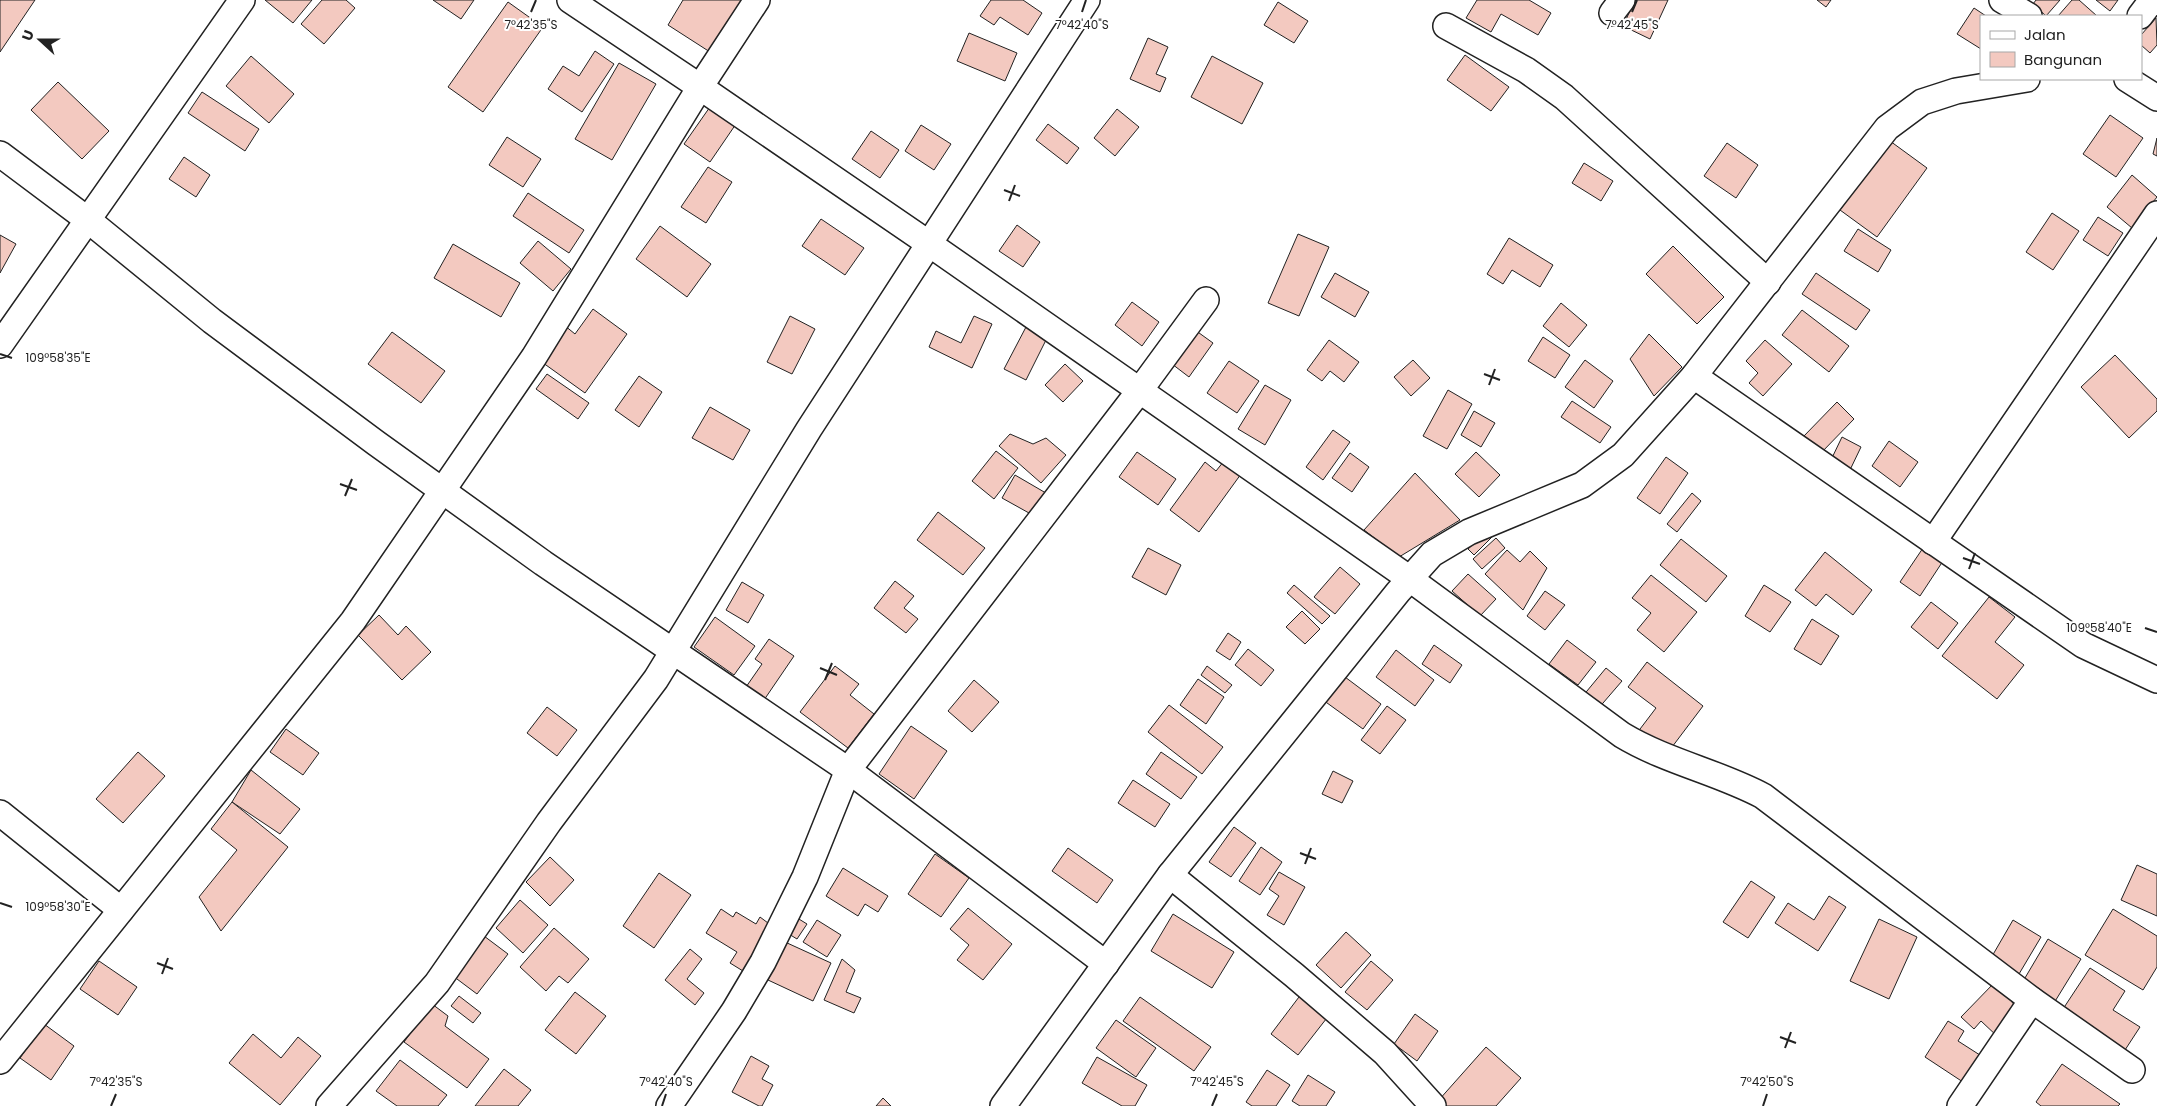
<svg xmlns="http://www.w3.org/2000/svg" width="2157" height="1106" font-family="Poppins,sans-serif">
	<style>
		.building { fill: #f3c9c0; stroke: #222 }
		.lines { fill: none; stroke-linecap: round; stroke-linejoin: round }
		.minor-casing { stroke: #222; stroke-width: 28 }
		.minor { stroke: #fff; stroke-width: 25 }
		.ticks { fill: none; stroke: #222; stroke-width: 2 }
		.ticks-label { font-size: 12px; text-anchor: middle; fill: #222; stroke: #fff; stroke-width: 4; stroke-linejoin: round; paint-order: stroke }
	</style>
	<rect width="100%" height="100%" fill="#fff"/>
	<g class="building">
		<path d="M 0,0 L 35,0 L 0,52 Z"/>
		<path d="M 265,0 L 312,0 L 293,23 Z"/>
		<path d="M 322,0 L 346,0 L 355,8 L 324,44 L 301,24 Z"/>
		<path d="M 433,0 L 474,0 L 461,19 Z"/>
		<path d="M 683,0 L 743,0 L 710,52 L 668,25 Z"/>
		<path d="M 991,0 L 1023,0 L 1042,13 L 1028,35 L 1000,17 L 994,25 L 980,16 Z"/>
		<path d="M 1477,0 L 1529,0 L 1551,13 L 1538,35 L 1501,14 L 1491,32 L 1466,18 Z"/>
		<path d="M 1635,0 L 1668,0 L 1650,39 L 1623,26 Z"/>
		<path d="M 1817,0 L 1831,0 L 1826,7 Z"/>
		<path d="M 2036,0 L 2060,0 L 2046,16 L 2033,4 Z"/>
		<path d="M 2072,0 L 2079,0 L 2097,16 L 2058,16 Z"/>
		<path d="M 2096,0 L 2118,0 L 2110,11 Z"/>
		<path d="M 508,2 L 543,27 L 483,112 L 448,87 Z"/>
		<path d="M 1278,2 L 1308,21 L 1294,43 L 1264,25 Z"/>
		<path d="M 1974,8 L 1986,16 L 1981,16 L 1981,49 L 1957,34 Z"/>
		<path d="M 2156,18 L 2157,45 L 2150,53 L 2141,45 L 2141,35 Z"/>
		<path d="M 969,33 L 1017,53 L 1005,81 L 957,61 Z"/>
		<path d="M 1148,38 L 1168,47 L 1156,74 L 1166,78 L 1160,92 L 1130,79 Z"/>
		<path d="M 595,51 L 614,64 L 582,112 L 548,89 L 563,66 L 579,76 Z"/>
		<path d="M 1465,55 L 1509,87 L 1491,111 L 1447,80 Z"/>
		<path d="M 251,56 L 294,94 L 269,123 L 226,86 Z"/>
		<path d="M 1212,56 L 1263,83 L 1242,124 L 1191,97 Z"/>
		<path d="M 619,63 L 656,84 L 612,160 L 575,139 Z"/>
		<path d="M 58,82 L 109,131 L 82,159 L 31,110 Z"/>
		<path d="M 202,92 L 259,129 L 245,151 L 188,113 Z"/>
		<path d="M 712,104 L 738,121 L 710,162 L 684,144 Z"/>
		<path d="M 1117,109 L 1139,127 L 1115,156 L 1094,138 Z"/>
		<path d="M 2110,115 L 2143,138 L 2116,177 L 2083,154 Z"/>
		<path d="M 1048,124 L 1079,148 L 1067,164 L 1036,140 Z"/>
		<path d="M 921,125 L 951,144 L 934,170 L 905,151 Z"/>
		<path d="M 871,131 L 899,150 L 880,178 L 852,159 Z"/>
		<path d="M 507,137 L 541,159 L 523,187 L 489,165 Z"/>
		<path d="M 2157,138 L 2157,156 L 2153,154 Z"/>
		<path d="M 1890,141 L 1927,168 L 1877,237 L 1840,210 Z"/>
		<path d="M 1727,143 L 1758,165 L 1736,198 L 1704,176 Z"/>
		<path d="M 184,157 L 210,175 L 196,197 L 169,179 Z"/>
		<path d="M 1584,163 L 1613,181 L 1601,201 L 1572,183 Z"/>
		<path d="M 708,167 L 732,182 L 706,223 L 681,207 Z"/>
		<path d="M 2132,175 L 2157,197 L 2132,228 L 2107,207 Z"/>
		<path d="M 528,193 L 584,230 L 569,253 L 513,216 Z"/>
		<path d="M 2052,213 L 2079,231 L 2053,270 L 2026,252 Z"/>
		<path d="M 2098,217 L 2123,233 L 2108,256 L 2083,240 Z"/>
		<path d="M 821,219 L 864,248 L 845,275 L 802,246 Z"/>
		<path d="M 1017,225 L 1040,242 L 1023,267 L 999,251 Z"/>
		<path d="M 660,226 L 711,264 L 687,297 L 636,259 Z"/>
		<path d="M 1858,229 L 1891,250 L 1878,272 L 1844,251 Z"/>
		<path d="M 1298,234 L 1329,247 L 1299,316 L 1268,303 Z"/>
		<path d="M 0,235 L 16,244 L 0,273 Z"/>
		<path d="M 1509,238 L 1553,265 L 1540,287 L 1512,270 L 1503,284 L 1487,274 Z"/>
		<path d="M 538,241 L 571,269 L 553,291 L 520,263 Z"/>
		<path d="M 453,244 L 520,283 L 501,317 L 434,278 Z"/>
		<path d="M 1673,246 L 1724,297 L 1697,324 L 1646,274 Z"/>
		<path d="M 1335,273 L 1369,292 L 1355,317 L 1321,297 Z"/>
		<path d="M 1816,273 L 1870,310 L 1856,330 L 1802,294 Z"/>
		<path d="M 1132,302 L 1159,322 L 1142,346 L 1115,325 Z"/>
		<path d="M 1561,303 L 1587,325 L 1569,347 L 1543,326 Z"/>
		<path d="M 593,309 L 627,334 L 585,393 L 539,360 L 564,325 L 575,334 Z"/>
		<path d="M 1802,310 L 1849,346 L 1829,372 L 1782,335 Z"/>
		<path d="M 790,316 L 815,329 L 792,374 L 767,362 Z"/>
		<path d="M 974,316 L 992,324 L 972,368 L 929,347 L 936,331 L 961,343 Z"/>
		<path d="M 1026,327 L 1047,338 L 1026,380 L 1004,369 Z"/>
		<path d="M 1195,330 L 1213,343 L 1189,377 L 1172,364 Z"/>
		<path d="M 392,332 L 445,371 L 421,403 L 368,364 Z"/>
		<path d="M 1649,334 L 1682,367 L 1654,396 L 1630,359 Z"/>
		<path d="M 1543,337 L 1570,355 L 1555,378 L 1528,361 Z"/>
		<path d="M 1329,340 L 1359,362 L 1344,382 L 1330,371 L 1322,381 L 1307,370 Z"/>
		<path d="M 1765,340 L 1792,364 L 1763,396 L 1749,383 L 1758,373 L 1746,361 Z"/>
		<path d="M 2115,355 L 2157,399 L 2157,411 L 2129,438 L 2081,387 Z"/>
		<path d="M 1413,360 L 1430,378 L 1411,396 L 1394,377 Z"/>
		<path d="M 1585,360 L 1613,381 L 1594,408 L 1565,387 Z"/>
		<path d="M 1229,361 L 1259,381 L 1237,413 L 1207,393 Z"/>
		<path d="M 1065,364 L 1083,381 L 1063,402 L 1045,385 Z"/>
		<path d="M 547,374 L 589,403 L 578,419 L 536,389 Z"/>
		<path d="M 639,376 L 662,392 L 639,427 L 615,410 Z"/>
		<path d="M 1265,385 L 1291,400 L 1265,445 L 1238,429 Z"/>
		<path d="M 1448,390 L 1472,404 L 1447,449 L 1423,436 Z"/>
		<path d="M 1572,401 L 1611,427 L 1600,443 L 1561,417 Z"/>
		<path d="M 1837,402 L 1854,419 L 1820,454 L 1803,437 Z"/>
		<path d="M 710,407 L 750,430 L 733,460 L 692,438 Z"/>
		<path d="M 1474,411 L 1495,423 L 1481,447 L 1461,435 Z"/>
		<path d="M 1333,430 L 1350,442 L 1323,480 L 1306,467 Z"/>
		<path d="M 1010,434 L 1033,444 L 1046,438 L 1066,455 L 1041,483 L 999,446 Z"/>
		<path d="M 1842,437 L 1861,447 L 1849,472 L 1830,462 Z"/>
		<path d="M 1889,441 L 1918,462 L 1900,487 L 1872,466 Z"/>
		<path d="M 996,451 L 1018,468 L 994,499 L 972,481 Z"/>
		<path d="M 1137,452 L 1176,479 L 1158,505 L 1119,477 Z"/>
		<path d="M 1476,452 L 1500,475 L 1479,497 L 1455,474 Z"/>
		<path d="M 1350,453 L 1369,467 L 1352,492 L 1332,478 Z"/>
		<path d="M 1666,457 L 1688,473 L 1660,514 L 1637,498 Z"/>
		<path d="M 1224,461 L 1241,474 L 1199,532 L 1170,510 L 1205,462 L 1216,471 Z"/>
		<path d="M 1415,473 L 1460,520 L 1399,557 L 1364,530 Z"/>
		<path d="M 1015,475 L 1051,496 L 1038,518 L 1002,498 Z"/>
		<path d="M 1692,493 L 1701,501 L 1677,532 L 1667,524 Z"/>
		<path d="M 938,512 L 985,548 L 963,575 L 917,540 Z"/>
		<path d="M 1488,531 L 1493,536 L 1474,555 L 1468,549 Z"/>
		<path d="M 1496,538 L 1505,548 L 1482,569 L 1473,559 Z"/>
		<path d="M 1681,539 L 1727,576 L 1706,602 L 1660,565 Z"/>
		<path d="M 1148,548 L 1181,565 L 1166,595 L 1132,577 Z"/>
		<path d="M 1923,548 L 1943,561 L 1920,596 L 1900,582 Z"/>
		<path d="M 1507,550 L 1520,562 L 1530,551 L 1547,568 L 1523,610 L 1485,574 Z"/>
		<path d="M 1825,552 L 1872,590 L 1853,615 L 1826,594 L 1816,606 L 1795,590 Z"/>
		<path d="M 1340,567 L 1360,584 L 1335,614 L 1314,597 Z"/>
		<path d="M 1468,574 L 1496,599 L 1480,616 L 1452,591 Z"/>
		<path d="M 1651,575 L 1697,612 L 1664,652 L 1637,630 L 1651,613 L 1632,598 Z"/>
		<path d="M 895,581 L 914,596 L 904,608 L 918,619 L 906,633 L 874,608 Z"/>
		<path d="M 742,582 L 764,595 L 748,623 L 726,610 Z"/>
		<path d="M 1294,585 L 1330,616 L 1322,624 L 1287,593 Z"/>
		<path d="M 1764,585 L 1791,602 L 1770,632 L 1745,616 Z"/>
		<path d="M 1545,591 L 1565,605 L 1545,630 L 1527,616 Z"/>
		<path d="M 1989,597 L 2015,617 L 1995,642 L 2024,665 L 1997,699 L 1942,656 Z"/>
		<path d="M 1931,602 L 1958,623 L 1938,649 L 1911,627 Z"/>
		<path d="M 1302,611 L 1320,629 L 1305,644 L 1286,627 Z"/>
		<path d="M 379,615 L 398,635 L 406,626 L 431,652 L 402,680 L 358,635 Z"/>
		<path d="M 715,617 L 755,646 L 734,675 L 694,647 Z"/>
		<path d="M 1812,619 L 1839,636 L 1821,665 L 1794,649 Z"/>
		<path d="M 1228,633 L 1241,642 L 1230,660 L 1216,651 Z"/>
		<path d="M 769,639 L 794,656 L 764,700 L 746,687 L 762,664 L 755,659 Z"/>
		<path d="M 1567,640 L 1596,662 L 1578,685 L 1549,664 Z"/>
		<path d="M 1434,645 L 1462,665 L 1450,683 L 1422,664 Z"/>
		<path d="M 1248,649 L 1274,670 L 1261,686 L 1235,665 Z"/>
		<path d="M 1396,650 L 1434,680 L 1415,706 L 1376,677 Z"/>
		<path d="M 1647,662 L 1703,706 L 1666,755 L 1637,733 L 1656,708 L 1628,687 Z"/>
		<path d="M 835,666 L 859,684 L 850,695 L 874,714 L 848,748 L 800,712 Z"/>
		<path d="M 1207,666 L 1232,685 L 1225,693 L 1201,675 Z"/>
		<path d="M 1606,668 L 1622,681 L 1597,710 L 1582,697 Z"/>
		<path d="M 1341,674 L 1381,704 L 1363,729 L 1323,700 Z"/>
		<path d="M 1198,679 L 1224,697 L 1206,724 L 1180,705 Z"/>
		<path d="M 974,680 L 999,702 L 972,732 L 948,711 Z"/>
		<path d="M 1169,705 L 1223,747 L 1202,774 L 1148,732 Z"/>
		<path d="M 1387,706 L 1406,720 L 1380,754 L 1361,740 Z"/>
		<path d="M 547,707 L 577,730 L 557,756 L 527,733 Z"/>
		<path d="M 911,726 L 947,751 L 914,799 L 879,774 Z"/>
		<path d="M 286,729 L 319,753 L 303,775 L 270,752 Z"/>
		<path d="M 138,752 L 165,776 L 123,823 L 96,799 Z"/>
		<path d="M 1161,752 L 1197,777 L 1181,799 L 1146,774 Z"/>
		<path d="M 251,770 L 300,809 L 280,834 L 232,802 Z"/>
		<path d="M 1333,771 L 1353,781 L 1342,803 L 1322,794 Z"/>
		<path d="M 1133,780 L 1170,804 L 1155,827 L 1118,803 Z"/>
		<path d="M 232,802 L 288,847 L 221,931 L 199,897 L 237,850 L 211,829 Z"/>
		<path d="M 1234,827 L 1256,843 L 1231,877 L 1209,862 Z"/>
		<path d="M 1261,847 L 1282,862 L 1260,895 L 1239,881 Z"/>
		<path d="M 1068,848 L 1113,880 L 1097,903 L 1052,871 Z"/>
		<path d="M 935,854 L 969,878 L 941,917 L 908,894 Z"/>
		<path d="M 550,857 L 574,880 L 550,906 L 526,882 Z"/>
		<path d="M 2137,865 L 2157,874 L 2157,916 L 2121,900 Z"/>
		<path d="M 843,868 L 888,896 L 878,912 L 865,904 L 858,916 L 826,896 Z"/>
		<path d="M 1279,872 L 1305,887 L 1284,925 L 1267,915 L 1279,896 L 1269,889 Z"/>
		<path d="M 659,873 L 691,895 L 654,948 L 623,926 Z"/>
		<path d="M 1751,881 L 1775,897 L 1748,938 L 1723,922 Z"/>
		<path d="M 1829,896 L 1846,907 L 1818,951 L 1775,923 L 1788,903 L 1814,920 Z"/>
		<path d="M 520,900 L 548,925 L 523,953 L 496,928 Z"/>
		<path d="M 968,908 L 1012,944 L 983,980 L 957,960 L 969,945 L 950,929 Z"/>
		<path d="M 721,909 L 733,917 L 736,912 L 756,924 L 760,917 L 772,926 L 743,971 L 730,963 L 737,952 L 706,933 Z"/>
		<path d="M 2113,909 L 2157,936 L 2157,967 L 2143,990 L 2085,955 Z"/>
		<path d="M 1173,914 L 1234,952 L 1212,988 L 1151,951 Z"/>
		<path d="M 794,916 L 807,924 L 797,939 L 784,931 Z"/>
		<path d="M 1879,919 L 1917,937 L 1889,999 L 1850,981 Z"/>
		<path d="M 817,920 L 841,935 L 827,957 L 803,942 Z"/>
		<path d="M 2013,920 L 2041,937 L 2019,974 L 1991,958 Z"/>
		<path d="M 554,928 L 589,959 L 568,983 L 559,976 L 546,991 L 520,967 Z"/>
		<path d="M 1346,932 L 1371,955 L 1341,988 L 1316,965 Z"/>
		<path d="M 484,936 L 508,954 L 477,994 L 453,976 Z"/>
		<path d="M 2048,939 L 2081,959 L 2054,1003 L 2022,983 Z"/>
		<path d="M 785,942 L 831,963 L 813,1001 L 768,980 Z"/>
		<path d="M 690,949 L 702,959 L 687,979 L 704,993 L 695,1005 L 665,980 Z"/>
		<path d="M 842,959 L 855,970 L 846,992 L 861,998 L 854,1013 L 824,1000 Z"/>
		<path d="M 99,961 L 137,987 L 118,1015 L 80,989 Z"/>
		<path d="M 1371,961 L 1393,980 L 1367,1010 L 1345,992 Z"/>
		<path d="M 2090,968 L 2125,991 L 2113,1010 L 2140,1027 L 2125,1050 L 2063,1009 Z"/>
		<path d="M 1995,982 L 2017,1008 L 1998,1037 L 1981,1021 L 1974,1029 L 1961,1017 Z"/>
		<path d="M 575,992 L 606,1016 L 576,1054 L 545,1030 Z"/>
		<path d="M 1302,993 L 1330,1014 L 1298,1055 L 1271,1034 Z"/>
		<path d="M 459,996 L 481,1013 L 473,1023 L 451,1006 Z"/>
		<path d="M 1140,997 L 1211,1047 L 1194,1071 L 1123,1021 Z"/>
		<path d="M 432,1004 L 448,1016 L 445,1026 L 489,1059 L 467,1088 L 404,1042 Z"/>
		<path d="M 1415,1014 L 1438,1031 L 1417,1061 L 1394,1044 Z"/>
		<path d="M 1116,1020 L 1156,1048 L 1136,1077 L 1096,1048 Z"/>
		<path d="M 1948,1021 L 1964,1031 L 1958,1041 L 1983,1057 L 1966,1084 L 1925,1057 Z"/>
		<path d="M 44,1024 L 74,1046 L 51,1080 L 20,1058 Z"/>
		<path d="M 253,1034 L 281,1058 L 298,1037 L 321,1056 L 280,1105 L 229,1063 Z"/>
		<path d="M 1486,1047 L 1521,1078 L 1496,1106 L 1444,1106 L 1438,1101 Z"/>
		<path d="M 751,1056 L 769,1066 L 762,1079 L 773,1085 L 762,1106 L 759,1106 L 732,1092 Z"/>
		<path d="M 1097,1057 L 1147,1085 L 1135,1106 L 1122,1106 L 1082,1083 Z"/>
		<path d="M 400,1060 L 447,1095 L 438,1106 L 397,1106 L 376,1091 Z"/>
		<path d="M 2062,1064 L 2120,1104 L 2118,1106 L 2041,1106 L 2036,1102 Z"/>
		<path d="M 504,1069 L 531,1090 L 518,1106 L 475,1106 Z"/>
		<path d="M 1267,1070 L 1290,1085 L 1276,1106 L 1252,1106 L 1246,1102 Z"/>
		<path d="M 1308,1075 L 1335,1092 L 1326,1106 L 1300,1106 L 1292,1101 Z"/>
		<path d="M 883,1098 L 891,1106 L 876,1106 Z"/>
	</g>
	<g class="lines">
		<g class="minor-casing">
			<g id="minor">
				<path d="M 570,0 L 700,87 L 928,243 L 1410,579 L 1622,735 C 1667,762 1718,772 1763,796 L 2032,1000 L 2132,1070"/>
				<path d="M 2002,0 L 2029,16"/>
				<path d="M 1612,13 L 1622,0"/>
				<path d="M 2140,16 L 2152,0"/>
				<path d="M 1446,26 L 1526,70 L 1564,97 L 1768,282"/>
				<path d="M 2127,79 L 2157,98"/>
				<path d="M 0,154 L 88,220 L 212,321 L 376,443 L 543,563 L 848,770 L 1106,964"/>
				<path d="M 0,345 L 242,0"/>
				<path d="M 1694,376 L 2083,645 L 2157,680"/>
				<path d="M 1933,542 L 2157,214"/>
				<path d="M 0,813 L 121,910"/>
				<path d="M 1170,875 L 1294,975 L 1385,1053 L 1433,1106"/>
				<path d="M 0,1061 L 353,621 L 534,357 L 700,87 L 757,0"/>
				<path d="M 329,1106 L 437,983 L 549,822 L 656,679 L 809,429 L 1087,0"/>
				<path d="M 669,1106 L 734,1011 L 763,962 L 805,877 L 848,770 L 1140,390 L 1206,300"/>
				<path d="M 1003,1106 L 1170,875 L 1398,592 L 1432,554 L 1469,532 L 1582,485 L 1623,455 L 1694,376 L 1887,128 L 1922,102 L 1956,91 L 2027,79"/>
				<path d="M 1960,1106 L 2032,1000"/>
			</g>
		</g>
		<use href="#minor" class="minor"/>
	</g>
	<path class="ticks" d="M 531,12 L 536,0M 1082,12 L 1086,0M 1632,12 L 1637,0M 1004,190 L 1020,196M 1009,201 L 1015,185M 0,354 L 12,358M 1484,374 L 1500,380M 1489,385 L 1495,369M 340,484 L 357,490M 345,496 L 352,479M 1963,558 L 1980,564M 1969,569 L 1975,553M 2145,628 L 2157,632M 820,668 L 837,675M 825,680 L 832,663M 1300,853 L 1316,859M 1305,864 L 1311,848M 0,903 L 12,907M 157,963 L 173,969M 162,974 L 168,958M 1780,1037 L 1796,1043M 1785,1048 L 1791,1032M 111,1106 L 116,1094M 662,1106 L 666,1094M 1212,1106 L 1217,1094M 1763,1106 L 1767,1094"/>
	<g class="ticks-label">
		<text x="531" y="29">7°42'35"S</text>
		<text x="1082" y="29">7°42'40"S</text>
		<text x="1632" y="29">7°42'45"S</text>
		<text x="58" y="362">109°58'35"E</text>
		<text x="2099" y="632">109°58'40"E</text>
		<text x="58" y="911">109°58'30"E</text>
		<text x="116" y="1086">7°42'35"S</text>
		<text x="666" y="1086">7°42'40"S</text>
		<text x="1217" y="1086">7°42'45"S</text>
		<text x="1767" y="1086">7°42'50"S</text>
	</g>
	<rect x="1980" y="15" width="162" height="65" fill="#ffffff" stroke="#a7a7a7"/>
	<rect x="1990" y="31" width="25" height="8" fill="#ffffff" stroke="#a7a7a7"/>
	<text x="2024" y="40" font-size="15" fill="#222222">Jalan</text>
	<rect x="1990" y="52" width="25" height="15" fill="#f3c9c0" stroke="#a7a7a7"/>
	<text x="2024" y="65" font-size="15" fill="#222222">Bangunan</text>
	<g transform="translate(40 40) rotate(291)" stroke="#ffffff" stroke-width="4" paint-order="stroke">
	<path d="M0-4L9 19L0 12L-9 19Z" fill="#222222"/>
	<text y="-8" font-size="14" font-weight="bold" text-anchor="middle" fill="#222222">U</text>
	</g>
</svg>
